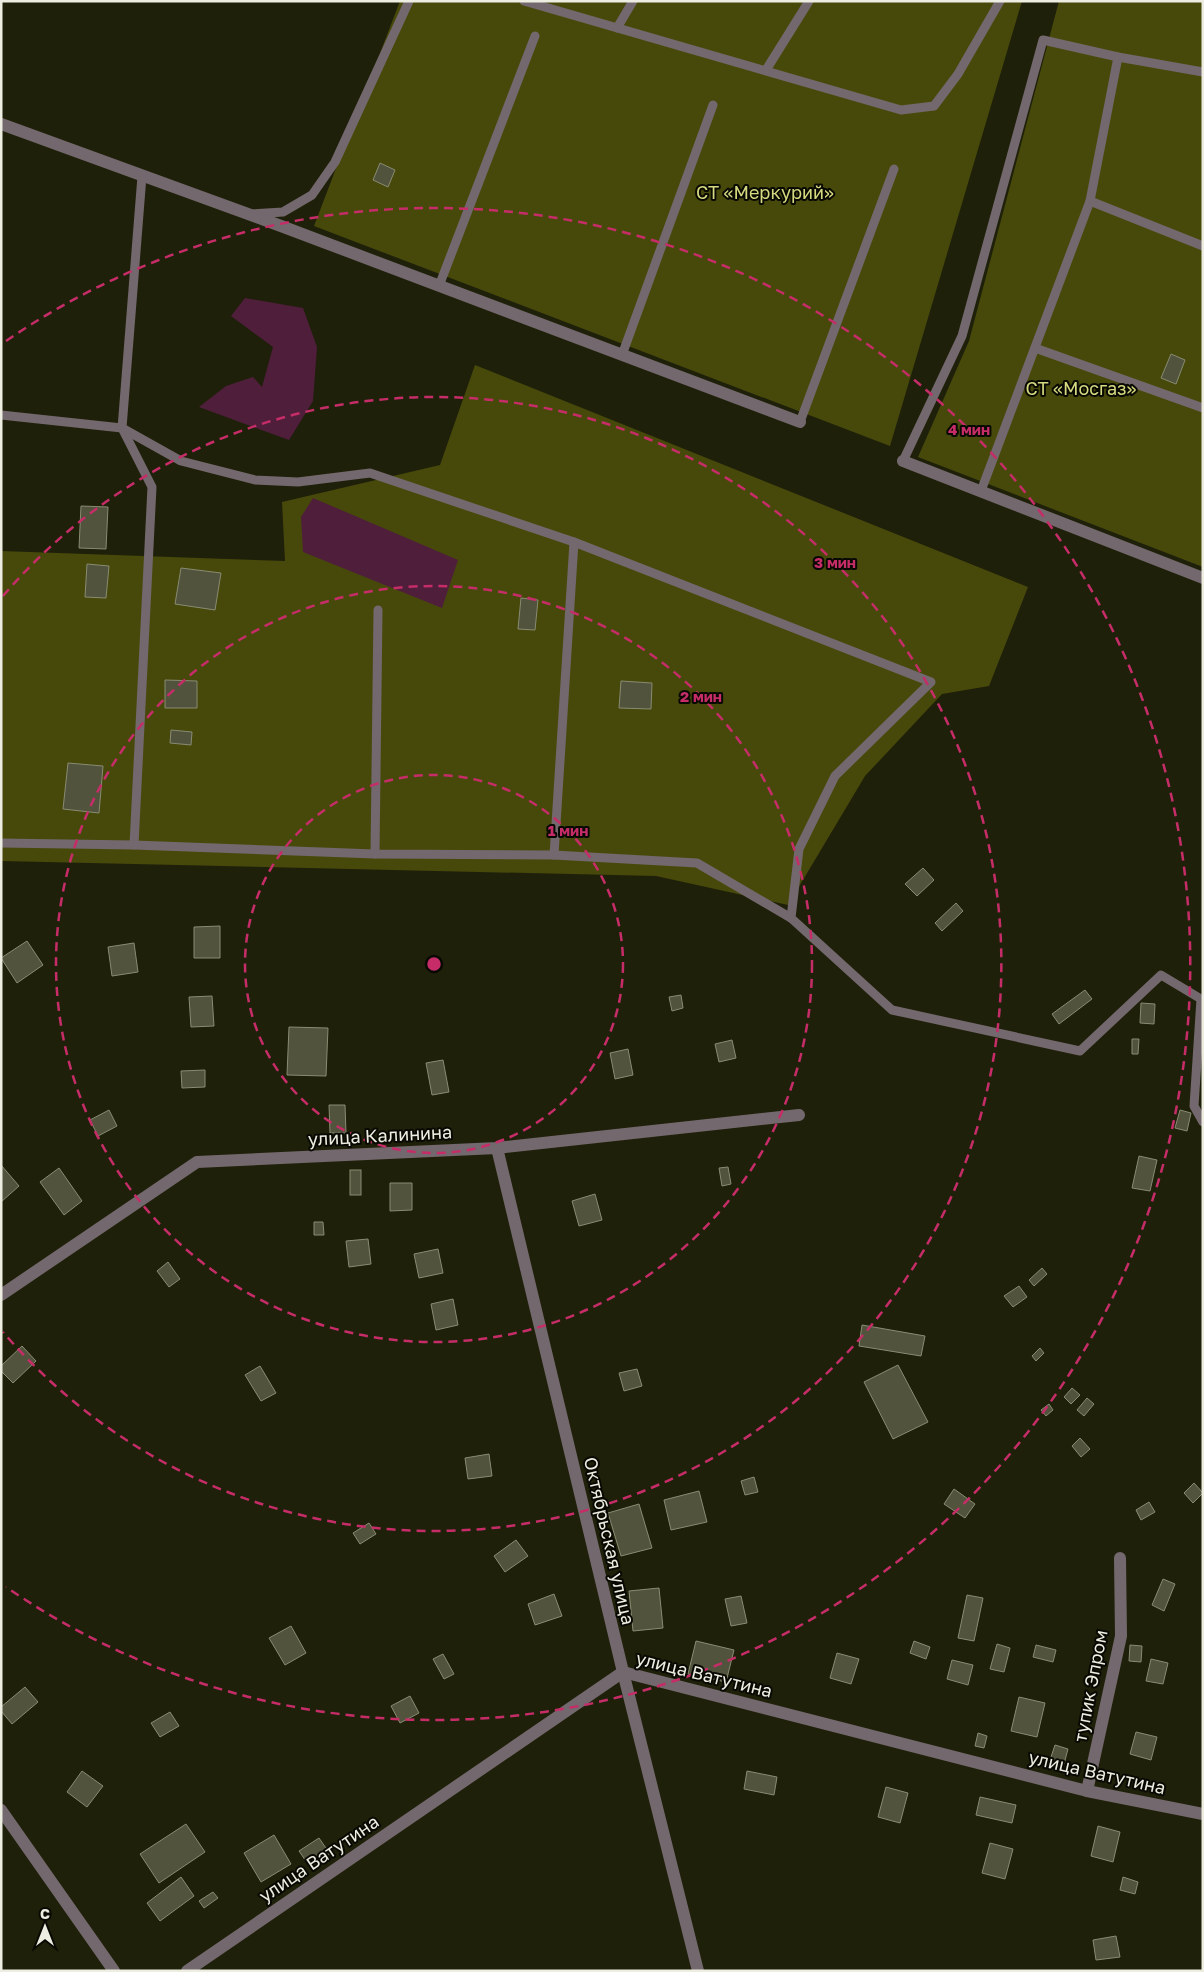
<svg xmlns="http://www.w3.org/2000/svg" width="1204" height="1972" font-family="'Golos Text',sans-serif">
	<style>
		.green { fill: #47490b }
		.water { fill: #4f1e3b }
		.building { fill: #51533c; stroke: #898b72 }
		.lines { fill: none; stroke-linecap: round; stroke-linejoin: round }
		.service { stroke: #73686d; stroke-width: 9 }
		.minor { stroke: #73686d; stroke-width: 12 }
		.ring { fill: none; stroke: #c62d68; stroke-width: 2.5; stroke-dasharray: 9 6 }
		.labels { text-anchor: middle; stroke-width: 4; stroke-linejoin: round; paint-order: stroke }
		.park-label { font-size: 18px; fill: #d5d97f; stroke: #090903 }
		.street-label { font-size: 18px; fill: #edeee1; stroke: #090903 }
		.centre { fill: #c62d68; stroke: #090903; stroke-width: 2.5 }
		.ring-label { font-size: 15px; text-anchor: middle; font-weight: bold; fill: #c62d68; stroke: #090903; stroke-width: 4; stroke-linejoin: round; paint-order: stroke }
	</style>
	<rect width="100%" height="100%" fill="#1f200a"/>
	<g class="green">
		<path d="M 400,1 L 1022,1 L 890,446 L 314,226 Z"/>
		<path d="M 1059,1 L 1203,1 L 1203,567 L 918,457 L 969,341 Z"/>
		<path d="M 475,365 L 1028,587 L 989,686 L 942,694 L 865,776 L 788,905 L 656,876 L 1,861 L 1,551 L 285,561 L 282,502 L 440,465 Z"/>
	</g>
	<g class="water">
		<path d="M 245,298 L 303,308 L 317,347 L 313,401 L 289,440 L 199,407 L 226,386 L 253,377 L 262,387 L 273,347 L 231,316 Z"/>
		<path d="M 313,498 L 458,560 L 442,608 L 303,552 L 301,517 Z"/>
	</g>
	<g class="building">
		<path d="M 380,163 L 395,170 L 388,187 L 373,180 Z"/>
		<path d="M 1171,354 L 1185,360 L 1176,384 L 1161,378 Z"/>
		<path d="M 81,506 L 108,507 L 106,549 L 79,548 Z"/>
		<path d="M 87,564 L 109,566 L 106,598 L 85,597 Z"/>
		<path d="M 181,568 L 221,573 L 215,610 L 175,604 Z"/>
		<path d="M 521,598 L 538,600 L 535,630 L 518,629 Z"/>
		<path d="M 165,680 L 197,681 L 197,708 L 165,708 Z"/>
		<path d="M 621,681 L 652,683 L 651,709 L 619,708 Z"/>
		<path d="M 171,730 L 192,732 L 191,745 L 170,743 Z"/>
		<path d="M 68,763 L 103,766 L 99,813 L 63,809 Z"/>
		<path d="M 923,868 L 934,880 L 917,896 L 905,884 Z"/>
		<path d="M 956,903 L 963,911 L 942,931 L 935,923 Z"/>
		<path d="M 220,926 L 220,958 L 194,958 L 194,927 Z"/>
		<path d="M 27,941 L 43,965 L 17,983 L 1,958 Z"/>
		<path d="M 134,943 L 138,972 L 112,976 L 108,947 Z"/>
		<path d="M 1085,990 L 1092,999 L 1059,1024 L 1052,1014 Z"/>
		<path d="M 681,995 L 683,1008 L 672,1011 L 669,997 Z"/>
		<path d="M 212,996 L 214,1026 L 191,1027 L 189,997 Z"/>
		<path d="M 1141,1003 L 1155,1004 L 1154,1024 L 1140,1023 Z"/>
		<path d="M 289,1027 L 328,1028 L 326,1076 L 287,1075 Z"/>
		<path d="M 1132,1039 L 1139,1039 L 1138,1054 L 1132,1054 Z"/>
		<path d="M 732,1040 L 736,1058 L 719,1062 L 715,1044 Z"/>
		<path d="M 628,1049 L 633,1075 L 615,1079 L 610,1053 Z"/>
		<path d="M 443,1060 L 449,1092 L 432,1095 L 426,1063 Z"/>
		<path d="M 205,1070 L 205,1087 L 182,1088 L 181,1071 Z"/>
		<path d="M 329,1105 L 345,1105 L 346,1133 L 330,1133 Z"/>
		<path d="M 109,1110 L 117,1126 L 98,1136 L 90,1120 Z"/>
		<path d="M 1180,1110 L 1191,1113 L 1187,1131 L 1175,1128 Z"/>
		<path d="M 1139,1156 L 1157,1160 L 1150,1191 L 1132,1188 Z"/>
		<path d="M 1,1165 L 19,1186 L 1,1202 Z"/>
		<path d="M 728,1167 L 731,1184 L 722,1186 L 719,1168 Z"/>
		<path d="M 59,1168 L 82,1201 L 64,1215 L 40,1182 Z"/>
		<rect x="350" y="1170" width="11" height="25"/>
		<path d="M 390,1183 L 412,1183 L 412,1210 L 390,1211 Z"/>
		<path d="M 595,1194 L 602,1220 L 579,1226 L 572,1201 Z"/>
		<path d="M 314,1222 L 323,1222 L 324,1235 L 314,1235 Z"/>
		<path d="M 368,1239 L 371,1264 L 349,1267 L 346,1241 Z"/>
		<path d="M 438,1249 L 443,1273 L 419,1278 L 414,1254 Z"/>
		<path d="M 168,1262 L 180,1279 L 169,1287 L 157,1271 Z"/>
		<path d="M 1042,1268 L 1047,1274 L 1034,1286 L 1029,1280 Z"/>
		<path d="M 1019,1286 L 1027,1297 L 1013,1307 L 1004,1296 Z"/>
		<path d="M 453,1299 L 458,1325 L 436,1330 L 431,1304 Z"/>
		<path d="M 862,1325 L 925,1336 L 921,1356 L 859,1346 Z"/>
		<path d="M 22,1346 L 36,1361 L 13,1383 L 1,1371 L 1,1366 Z"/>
		<path d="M 1040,1348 L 1044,1353 L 1036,1361 L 1032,1356 Z"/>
		<path d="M 898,1365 L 928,1422 L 893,1439 L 864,1382 Z"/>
		<path d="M 260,1366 L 276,1393 L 261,1401 L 245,1375 Z"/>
		<path d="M 637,1369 L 642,1386 L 624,1391 L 619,1373 Z"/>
		<path d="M 1072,1388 L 1080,1395 L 1071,1404 L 1064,1397 Z"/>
		<path d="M 1087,1398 L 1094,1404 L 1084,1416 L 1077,1410 Z"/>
		<path d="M 1049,1404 L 1053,1410 L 1046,1416 L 1041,1410 Z"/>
		<path d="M 1080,1438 L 1090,1449 L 1081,1457 L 1072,1446 Z"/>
		<path d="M 489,1454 L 492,1476 L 468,1479 L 465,1458 Z"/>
		<path d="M 754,1477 L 758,1492 L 745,1495 L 741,1481 Z"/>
		<path d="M 1194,1483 L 1203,1493 L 1193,1503 L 1184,1493 Z"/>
		<path d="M 954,1489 L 975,1504 L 965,1518 L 944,1504 Z"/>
		<path d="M 699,1491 L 707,1522 L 671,1530 L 664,1500 Z"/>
		<path d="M 1149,1502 L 1155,1512 L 1141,1520 L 1136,1510 Z"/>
		<path d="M 639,1504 L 652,1548 L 621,1556 L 608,1513 Z"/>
		<path d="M 369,1523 L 376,1534 L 360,1544 L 353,1533 Z"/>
		<path d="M 516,1540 L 528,1556 L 505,1572 L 494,1556 Z"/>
		<path d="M 1163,1579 L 1175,1584 L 1164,1611 L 1152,1605 Z"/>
		<path d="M 659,1588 L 663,1628 L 633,1631 L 629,1591 Z"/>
		<path d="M 554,1594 L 562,1616 L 535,1625 L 528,1604 Z"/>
		<path d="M 967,1595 L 983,1598 L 974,1641 L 958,1638 Z"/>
		<path d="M 741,1596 L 747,1623 L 731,1626 L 725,1599 Z"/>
		<path d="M 291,1626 L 306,1653 L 285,1665 L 269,1638 Z"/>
		<path d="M 696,1641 L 734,1650 L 726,1682 L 688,1674 Z"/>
		<path d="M 914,1641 L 930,1647 L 926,1659 L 910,1653 Z"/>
		<path d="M 997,1644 L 1010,1648 L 1004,1672 L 990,1669 Z"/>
		<path d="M 1036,1645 L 1056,1650 L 1053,1662 L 1033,1657 Z"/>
		<path d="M 1130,1645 L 1142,1646 L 1141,1662 L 1129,1661 Z"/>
		<path d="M 837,1653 L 859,1659 L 851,1684 L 830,1678 Z"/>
		<path d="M 443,1654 L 454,1674 L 444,1679 L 433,1659 Z"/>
		<path d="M 1151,1659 L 1168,1663 L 1163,1684 L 1146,1681 Z"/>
		<path d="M 952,1660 L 973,1665 L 968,1685 L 947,1679 Z"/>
		<path d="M 25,1687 L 38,1702 L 12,1724 L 1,1711 L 1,1707 Z"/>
		<path d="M 410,1696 L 419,1713 L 400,1723 L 391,1706 Z"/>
		<path d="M 1019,1697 L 1045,1703 L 1037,1737 L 1011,1731 Z"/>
		<path d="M 170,1712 L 179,1726 L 160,1737 L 151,1723 Z"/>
		<path d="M 1136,1732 L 1157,1737 L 1151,1760 L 1130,1754 Z"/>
		<path d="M 978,1733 L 987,1736 L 984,1748 L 975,1746 Z"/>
		<path d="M 1055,1745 L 1068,1749 L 1064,1764 L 1050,1760 Z"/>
		<path d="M 82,1771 L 103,1786 L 87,1807 L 67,1792 Z"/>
		<path d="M 747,1771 L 777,1777 L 774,1795 L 744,1789 Z"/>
		<path d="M 886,1787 L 908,1793 L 900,1823 L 878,1817 Z"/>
		<path d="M 980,1797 L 1016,1805 L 1012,1823 L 976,1815 Z"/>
		<path d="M 186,1824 L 205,1852 L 159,1883 L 140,1854 Z"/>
		<path d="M 1098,1826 L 1120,1832 L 1113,1862 L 1091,1856 Z"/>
		<path d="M 274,1835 L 291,1864 L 261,1882 L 244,1853 Z"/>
		<path d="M 319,1838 L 330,1854 L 310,1867 L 299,1851 Z"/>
		<path d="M 990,1843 L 1013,1849 L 1005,1879 L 982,1873 Z"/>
		<path d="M 181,1877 L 194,1896 L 160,1921 L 147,1903 Z"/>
		<path d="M 1123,1877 L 1138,1882 L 1135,1894 L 1120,1890 Z"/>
		<path d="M 213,1892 L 218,1898 L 204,1908 L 199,1901 Z"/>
		<path d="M 1116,1936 L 1120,1957 L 1096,1960 L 1093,1940 Z"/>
	</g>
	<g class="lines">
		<g class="service">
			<path d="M 524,1 L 901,110 L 934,106 L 958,74 L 1000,1"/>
			<path d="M 617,28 L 633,1"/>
			<path d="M 766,70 L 809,1"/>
			<path d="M 1090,201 L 1203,246"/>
			<path d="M 252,214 L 283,212 L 312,195 L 335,162 L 409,1"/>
			<path d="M 439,286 L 535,36"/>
			<path d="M 1035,348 L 1203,408"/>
			<path d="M 622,355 L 713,105"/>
			<path d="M 1,415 L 122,428 L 142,176"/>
			<path d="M 800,422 L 894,169"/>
			<path d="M 122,428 L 181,461 L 255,480 L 298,482 L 370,473 L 574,542 L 931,682 L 835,776 L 799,849 L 791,918 L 892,1010 L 1080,1051 L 1161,975 L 1201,999 L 1194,1106 L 1203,1122"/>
			<path d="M 122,428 L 152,487 L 134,845"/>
			<path d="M 903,461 L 962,336 L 1043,40 L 1118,57 L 1203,72"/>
			<path d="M 981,491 L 1090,201 L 1118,57"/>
			<path d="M 1,843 L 134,845 L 375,854 L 554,855 L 697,863 L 791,918"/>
			<path d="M 375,854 L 378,610"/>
			<path d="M 554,855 L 574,542"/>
		</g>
		<g class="minor">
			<path d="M 1,124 L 281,226 L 800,422"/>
			<path d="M 903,461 L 1203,578"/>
			<path d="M 497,1148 L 623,1672 L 698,1971"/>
			<path d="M 1,1295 L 197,1162 L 497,1148 L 799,1115"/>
			<path d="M 1087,1791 L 1121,1636 L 1120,1558"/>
			<path d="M 1,1810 L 114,1971"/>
			<path d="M 187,1971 L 623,1672 L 1087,1791 L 1203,1814"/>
		</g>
	</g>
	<g class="ring">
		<circle cx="434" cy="964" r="189"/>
		<circle cx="434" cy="964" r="378"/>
		<path d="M3 596A567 567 0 1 1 3 1332"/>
		<path d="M6 341A756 756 0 1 1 6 1587"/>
	</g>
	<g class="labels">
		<g class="park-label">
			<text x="765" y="199">СТ «Меркурий»</text>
			<text x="1081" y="395">СТ «Мосгаз»</text>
		</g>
		<g class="street-label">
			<text transform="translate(380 1136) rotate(-3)" y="6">улица Калинина</text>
			<text transform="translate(609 1541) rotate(77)" y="6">Октябрьская улица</text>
			<text transform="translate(704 1675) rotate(14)" y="6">улица Ватутина</text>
			<text transform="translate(1091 1686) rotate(-79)" y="6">тупик Эпром</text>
			<text transform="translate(1097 1773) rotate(13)" y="6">улица Ватутина</text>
			<text transform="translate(319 1859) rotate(-34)" y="6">улица Ватутина</text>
		</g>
	</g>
	<circle cx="434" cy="964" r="8" class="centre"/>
	<g class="ring-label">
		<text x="969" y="435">4 мин</text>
		<text x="835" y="568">3 мин</text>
		<text x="701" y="702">2 мин</text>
		<text x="568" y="836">1 мин</text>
	</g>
	<rect width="1204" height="1972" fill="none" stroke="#edeee1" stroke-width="5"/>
	<g transform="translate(45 1927)" stroke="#090903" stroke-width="4" paint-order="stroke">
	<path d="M0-4L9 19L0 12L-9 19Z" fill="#edeee1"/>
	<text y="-8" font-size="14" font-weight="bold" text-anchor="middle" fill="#edeee1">С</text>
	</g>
</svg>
